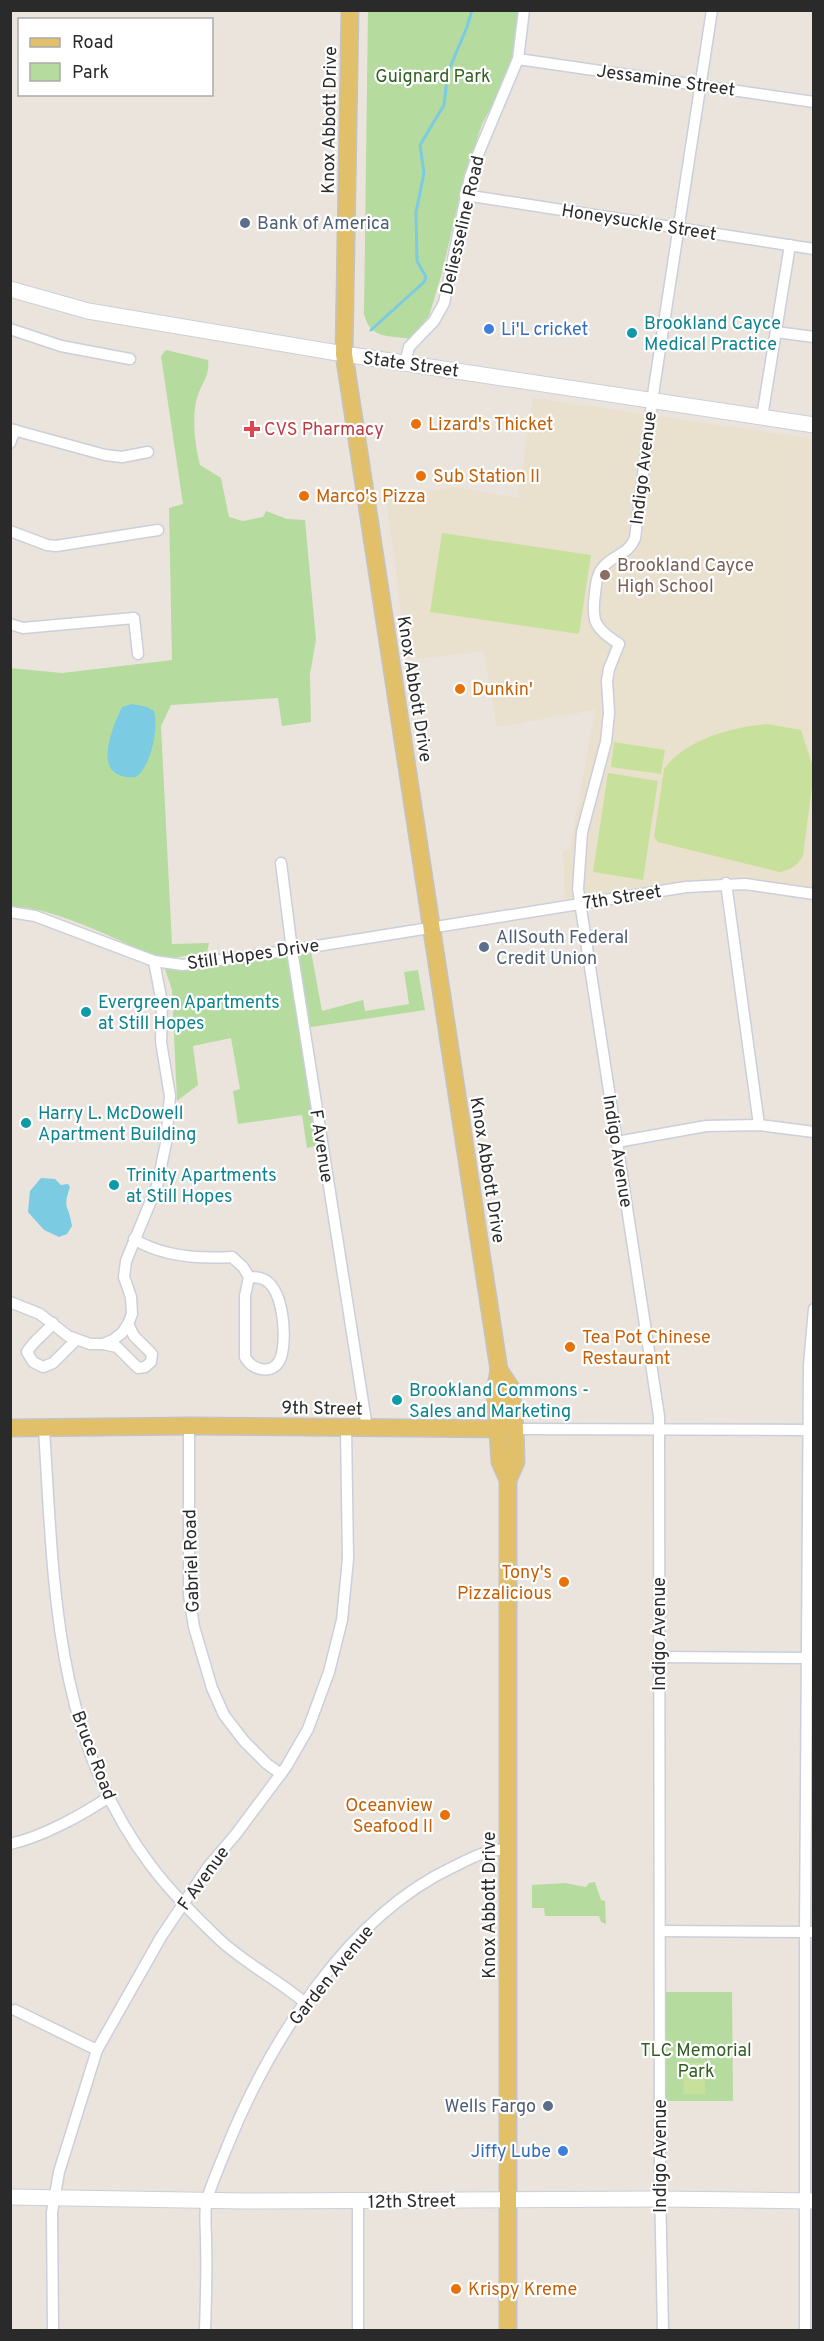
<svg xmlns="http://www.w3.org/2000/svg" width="824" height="2341" font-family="Overpass,sans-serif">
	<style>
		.education { fill: #eae0ce }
		.green { fill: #b6db9f }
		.pitch { fill: #c7e19c }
		.water { fill: #7bcbe2 }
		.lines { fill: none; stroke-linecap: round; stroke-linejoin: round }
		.stream { stroke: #7bcbe2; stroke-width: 3 }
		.minor-casing { stroke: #cbcfda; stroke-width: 13 }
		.secondary-casing { stroke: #cbcfda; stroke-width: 17 }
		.primary-casing { stroke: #c3c3c3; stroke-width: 19 }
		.minor { stroke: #fff; stroke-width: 10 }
		.secondary { stroke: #fff; stroke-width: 15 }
		.primary { stroke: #e2c06a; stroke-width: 16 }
		.service-dot { fill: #5c6f8a; stroke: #fff; stroke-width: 2 }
		.shop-dot { fill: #3f7fe0; stroke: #fff; stroke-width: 2 }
		.culture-dot { fill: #0f9aa8; stroke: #fff; stroke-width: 2 }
		.food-dot { fill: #e8710a; stroke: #fff; stroke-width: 2 }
		.health-dot { fill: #e0444e; stroke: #fff; stroke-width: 2 }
		.education-dot { fill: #8d6e63; stroke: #fff; stroke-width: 2 }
		.labels { text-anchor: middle; stroke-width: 4.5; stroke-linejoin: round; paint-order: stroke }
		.park-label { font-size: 18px; fill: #315f21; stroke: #fff }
		.street-label { font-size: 18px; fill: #2a2a2a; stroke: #fff }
		.service-label { font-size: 18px; fill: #4e5e75; stroke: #fff; text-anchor: start }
		.culture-label { font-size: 18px; fill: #0d838f; stroke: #fff; text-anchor: start }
		.shop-label { font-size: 18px; fill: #366cbe; stroke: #fff; text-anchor: start }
		.food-label { font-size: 18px; fill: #c56008; stroke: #fff; text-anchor: start }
		.health-label { font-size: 18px; fill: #be3a42; stroke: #fff; text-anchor: start }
		.education-label { font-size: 18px; fill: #785e54; stroke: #fff; text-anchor: start }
	</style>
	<rect width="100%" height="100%" fill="#eae4dd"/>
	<path class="education" d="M 533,398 L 813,439 L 813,890 L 735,878 L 688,882 L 565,900 L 563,851 L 570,849 L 595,710 L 497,727 L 484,651 L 408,660 L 386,499 L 453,487 L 518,498 Z"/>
	<g class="green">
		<path d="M 368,11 L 521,11 L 518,59 L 482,124 L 462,186 L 442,273 L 429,316 L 410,339 C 387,335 370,339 364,314 Z"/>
		<path d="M 166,350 L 208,360 C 210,375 203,381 198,395 C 191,414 195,446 200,465 L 221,478 L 229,517 L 243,521 L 263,517 L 266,511 L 287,519 L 305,520 L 316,640 L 310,674 L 311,722 L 282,726 L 278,698 L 171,705 L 161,726 L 172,944 L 209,943 L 207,952 L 168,959 L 152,956 C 120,940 44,904 11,907 L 10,668 L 62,673 L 172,660 L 169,508 L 183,504 L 161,356 Z"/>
		<path d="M 310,946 L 322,1011 L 363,1000 L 365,1011 L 409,1004 L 404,972 L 418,970 L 425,1010 L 304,1028 L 322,1145 L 307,1148 L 302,1115 L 238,1124 L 233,1091 L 240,1089 L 231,1038 L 193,1046 L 198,1085 L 177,1101 L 172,990 L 163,963 Z"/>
		<path d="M 595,1882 L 601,1900 L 605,1901 L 606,1924 L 601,1922 L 599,1916 L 545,1916 L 544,1908 L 532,1908 L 532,1885 L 565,1883 L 586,1887 L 589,1883 Z"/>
		<path d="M 660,1992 L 732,1992 L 733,2101 L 660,2101 Z"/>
	</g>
	<g class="pitch">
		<path d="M 442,533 L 591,555 L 579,634 L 430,612 Z"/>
		<path d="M 767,724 L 801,730 L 814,770 L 803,856 C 797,866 790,870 779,872 L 658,842 L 654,837 L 664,769 C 686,739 732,727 767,724 Z"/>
		<path d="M 614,742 L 665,750 L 661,774 L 611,767 Z"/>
		<path d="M 608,773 L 658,781 L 643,880 L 593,872 Z"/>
		<path d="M 684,2063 L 705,2063 L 705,2094 L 683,2094 Z"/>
	</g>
	<g class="water">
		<path d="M 132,704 L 147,707 L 154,711 C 159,727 151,767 136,777 C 90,781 111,730 122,707 Z"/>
		<path d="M 41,1178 L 55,1179 L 61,1185 L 68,1184 L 70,1187 C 62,1210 69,1204 72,1226 L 67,1234 L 59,1237 L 44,1230 L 28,1212 L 30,1191 Z"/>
	</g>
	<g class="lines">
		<path class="stream" d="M 371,330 L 424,282 L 426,277 L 417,261 L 416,212 L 424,173 L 420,145 L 444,105 L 448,72 L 467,27 L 472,10"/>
		<g class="minor-casing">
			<g id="minor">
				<path d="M 518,59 L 814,102"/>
				<path d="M 465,195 L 814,249"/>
				<path d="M 10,329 L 61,346 L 130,359"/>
				<path d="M 776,332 L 814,337"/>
				<path d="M 405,363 L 409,347 L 434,321 L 444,303 L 470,177 L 479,152 L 518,59 L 524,10"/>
				<path d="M 762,417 L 790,245"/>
				<path d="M 10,429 L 105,455 L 122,457 L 148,452"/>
				<path d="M 10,443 L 15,430"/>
				<path d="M 10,531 L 47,545 L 56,546 L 158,530"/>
				<path d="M 10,624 L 23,628 L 134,618 L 138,654"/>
				<path d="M 281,863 L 292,950 L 367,1428"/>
				<path d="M 726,883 L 759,1125"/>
				<path d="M 10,912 L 35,916 L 154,961 L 183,965 L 292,950 L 686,887 L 745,884 L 814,894"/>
				<path d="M 617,1142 L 706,1126 L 759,1125 L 814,1132"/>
				<path d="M 134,1239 C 161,1256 200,1259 232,1257 L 243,1267 L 249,1277 C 253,1277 259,1277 263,1279 C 284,1288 287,1338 281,1357 C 275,1376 252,1371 245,1357 L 245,1296 L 249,1277"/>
				<path d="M 10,1302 L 40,1314 L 68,1336 L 90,1344 L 103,1344 L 113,1340 L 122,1333 L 128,1324 L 132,1314 L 131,1297 L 124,1277 L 126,1261 L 157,1186 L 166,1143 L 170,1096 L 161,1042 L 162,1003 L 154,961"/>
				<path d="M 53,1323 C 45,1334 34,1340 27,1352 L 33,1362 L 43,1367 L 53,1363 L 76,1340"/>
				<path d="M 103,1344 L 117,1347 L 138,1368 L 145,1367 L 151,1362 L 152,1354 L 134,1336 L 128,1324"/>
				<path d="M 189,1426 L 189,1595 L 194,1627 L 212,1688 L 224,1715 L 244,1741 L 267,1764 L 281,1774"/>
				<path d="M 44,1429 C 54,1583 53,1738 152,1867 C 170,1891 199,1920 220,1940 C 246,1964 278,1980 304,2002"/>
				<path d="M 515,1429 L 814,1430"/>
				<path d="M 659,1657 L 814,1658"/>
				<path d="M 10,1844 C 42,1837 82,1815 109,1797"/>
				<path d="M 660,1931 L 814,1932"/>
				<path d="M 15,2010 L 97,2050"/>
				<path d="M 358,2202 L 358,2330"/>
				<path d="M 53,2330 L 52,2212 L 59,2172 L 97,2050 L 161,1937 L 208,1867 L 236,1834 L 286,1767 L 308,1729 L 329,1672 L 342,1620 L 348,1559 L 346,1428"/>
				<path d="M 205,2330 C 206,2300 207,2270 206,2240 C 206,2227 204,2211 207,2199 C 212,2183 219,2167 225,2152 C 267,2046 346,1917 453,1867 C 473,1857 485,1850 508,1849"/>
				<path d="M 663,2330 L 660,2185 L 659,1416 L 578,889 L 582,832 L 606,742 L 609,713 L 607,681 L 609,669 L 619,644 C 595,628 591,622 595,593 C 596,583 597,574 604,566 C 614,555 629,554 635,538 L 654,388 L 712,10"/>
				<path d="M 805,2330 L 805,1932 L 809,1365 L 814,1309"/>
			</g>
		</g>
		<g class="secondary-casing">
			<g id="secondary">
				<path d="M 10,289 L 88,311 L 344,354 L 814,425"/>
				<path d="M 10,2197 L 243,2201 L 660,2199 L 814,2201"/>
			</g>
		</g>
		<g class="primary-casing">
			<g id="primary">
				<path d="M 350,10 L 344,354 L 499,1370 L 495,1390 L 500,1462 L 508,1480 L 508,2330"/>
				<path d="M 499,1370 L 511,1388 L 515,1429 L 516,1462 L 508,1480"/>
				<path d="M 10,1428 L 189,1426 L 515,1429"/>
			</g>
		</g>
		<use href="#minor" class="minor"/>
		<use href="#secondary" class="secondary"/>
		<use href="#primary" class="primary"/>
	</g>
	<g class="service-dot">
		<circle cx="245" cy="223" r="6"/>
		<circle cx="484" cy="947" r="6"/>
		<circle cx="548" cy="2106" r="6"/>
	</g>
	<g class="shop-dot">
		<circle cx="489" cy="329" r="6"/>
		<circle cx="563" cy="2151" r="6"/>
	</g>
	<g class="culture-dot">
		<circle cx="632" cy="333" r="6"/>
		<circle cx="86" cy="1012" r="6"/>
		<circle cx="26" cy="1123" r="6"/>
		<circle cx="114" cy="1185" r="6"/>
		<circle cx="397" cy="1400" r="6"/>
	</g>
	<g class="food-dot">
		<circle cx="416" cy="424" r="6"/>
		<circle cx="421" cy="476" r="6"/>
		<circle cx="304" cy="496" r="6"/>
		<circle cx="460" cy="689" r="6"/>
		<circle cx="570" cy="1347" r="6"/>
		<circle cx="564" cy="1582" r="6"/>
		<circle cx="445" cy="1815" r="6"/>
		<circle cx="456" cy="2289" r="6"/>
	</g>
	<path class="health-dot" d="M249 420h6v6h6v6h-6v6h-6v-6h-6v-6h6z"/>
	<circle class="education-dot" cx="605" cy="575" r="6"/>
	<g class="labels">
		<g class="park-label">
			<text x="433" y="82">Guignard Park</text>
			<text x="696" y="2056">TLC Memorial<tspan x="696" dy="21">Park</tspan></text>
		</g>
		<g class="street-label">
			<text transform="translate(666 80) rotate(8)" y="6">Jessamine Street</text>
			<text transform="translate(329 120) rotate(-89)" y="6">Knox Abbott Drive</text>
			<text transform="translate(639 222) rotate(9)" y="6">Honeysuckle Street</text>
			<text transform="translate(462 225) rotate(-77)" y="6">Deliesseline Road</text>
			<text transform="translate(411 364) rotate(8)" y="6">State Street</text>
			<text transform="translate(643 468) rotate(-83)" y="6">Indigo Avenue</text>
			<text transform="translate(415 689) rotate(81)" y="6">Knox Abbott Drive</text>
			<text transform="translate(622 897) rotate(-9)" y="6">7th Street</text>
			<text transform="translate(253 954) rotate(-8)" y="6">Still Hopes Drive</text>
			<text transform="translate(322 1146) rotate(81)" y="6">F Avenue</text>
			<text transform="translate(618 1151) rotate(81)" y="6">Indigo Avenue</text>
			<text transform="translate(488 1170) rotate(81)" y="6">Knox Abbott Drive</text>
			<text transform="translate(322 1408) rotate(1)" y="6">9th Street</text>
			<text transform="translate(191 1561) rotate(-92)" y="6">Gabriel Road</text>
			<text transform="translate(659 1634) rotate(-90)" y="6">Indigo Avenue</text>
			<text transform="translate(94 1755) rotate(69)" y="6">Bruce Road</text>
			<text transform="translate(203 1878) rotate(-54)" y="6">F Avenue</text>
			<text transform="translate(489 1905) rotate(-90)" y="6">Knox Abbott Drive</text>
			<text transform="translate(331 1975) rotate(-51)" y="6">Garden Avenue</text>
			<text transform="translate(660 2156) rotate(-90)" y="6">Indigo Avenue</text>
			<text transform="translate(412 2201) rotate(-1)" y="6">12th Street</text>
		</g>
		<g class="service-label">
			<text x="257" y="229">Bank of America</text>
			<text x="496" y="943">AllSouth Federal<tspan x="496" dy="21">Credit Union</tspan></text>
			<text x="536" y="2112" text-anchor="end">Wells Fargo</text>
		</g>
		<g class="culture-label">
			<text x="644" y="329">Brookland Cayce<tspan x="644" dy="21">Medical Practice</tspan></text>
			<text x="98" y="1008">Evergreen Apartments<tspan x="98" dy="21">at Still Hopes</tspan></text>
			<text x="38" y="1119">Harry L. McDowell<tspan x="38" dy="21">Apartment Building</tspan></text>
			<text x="126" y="1181">Trinity Apartments<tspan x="126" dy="21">at Still Hopes</tspan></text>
			<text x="409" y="1396">Brookland Commons -<tspan x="409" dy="21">Sales and Marketing</tspan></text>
		</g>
		<g class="shop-label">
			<text x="501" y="335">Li'L cricket</text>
			<text x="551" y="2157" text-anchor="end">Jiffy Lube</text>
		</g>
		<g class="food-label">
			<text x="428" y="430">Lizard's Thicket</text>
			<text x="433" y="482">Sub Station II</text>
			<text x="316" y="502">Marco's Pizza</text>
			<text x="472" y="695">Dunkin'</text>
			<text x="582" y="1343">Tea Pot Chinese<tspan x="582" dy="21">Restaurant</tspan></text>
			<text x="552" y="1578" text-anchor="end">Tony's<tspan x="552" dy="21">Pizzalicious</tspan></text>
			<text x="433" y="1811" text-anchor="end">Oceanview<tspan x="433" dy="21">Seafood II</tspan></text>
			<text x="468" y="2295">Krispy Kreme</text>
		</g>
		<g class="health-label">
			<text x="264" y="435">CVS Pharmacy</text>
		</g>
		<g class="education-label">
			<text x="617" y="571">Brookland Cayce<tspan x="617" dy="21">High School</tspan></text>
		</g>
	</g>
	<rect width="824" height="2341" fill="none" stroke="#2a2a2a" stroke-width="24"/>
	<rect x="18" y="18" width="195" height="78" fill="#ffffff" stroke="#aaaaaa" stroke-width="1.5"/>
	<rect x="30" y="38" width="30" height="9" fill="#e2c06a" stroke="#aaaaaa" stroke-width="1.5"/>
	<text x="72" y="48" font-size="18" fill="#2a2a2a">Road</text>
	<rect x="30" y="63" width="30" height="18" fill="#b6db9f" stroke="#aaaaaa" stroke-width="1.5"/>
	<text x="72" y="78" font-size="18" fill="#2a2a2a">Park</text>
</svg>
